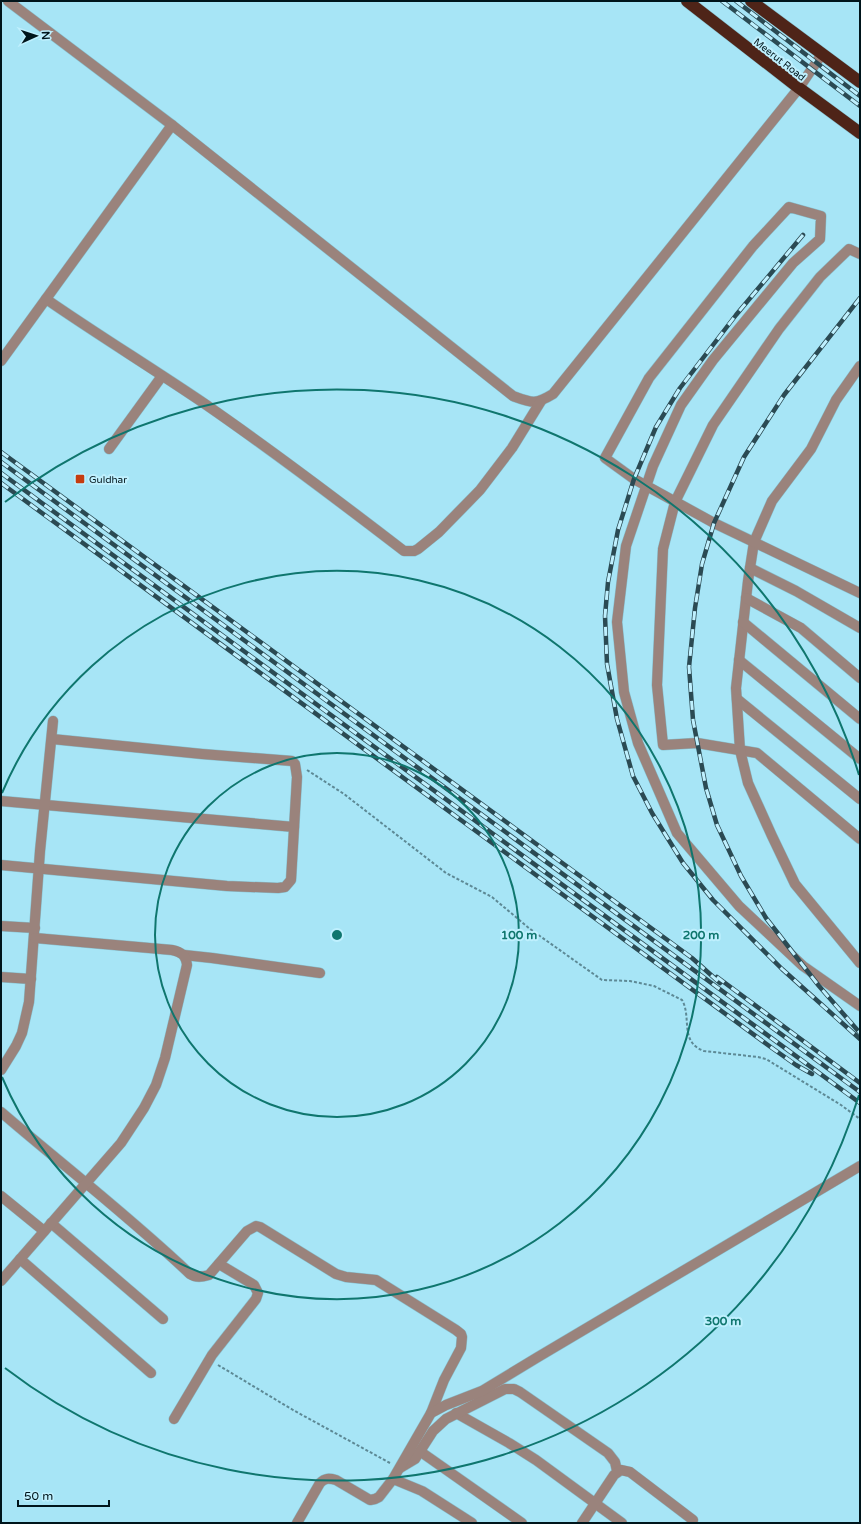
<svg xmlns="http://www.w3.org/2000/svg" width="861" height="1524" font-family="'Varela Round',sans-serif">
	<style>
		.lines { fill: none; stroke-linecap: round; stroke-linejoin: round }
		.minor-casing { stroke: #89c0cf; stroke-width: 11 }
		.highway-casing { stroke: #89c0cf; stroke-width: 13 }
		.path { stroke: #5d8995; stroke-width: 2; stroke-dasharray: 3 2; stroke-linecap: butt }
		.minor { stroke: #9a837c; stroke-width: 10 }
		.highway { stroke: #4e2418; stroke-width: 12 }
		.rail-casing { stroke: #2b4a53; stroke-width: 4.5 }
		.rail { stroke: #bff0fe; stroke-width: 3; stroke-dasharray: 9; stroke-linecap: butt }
		.ring { fill: none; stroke: #0f766e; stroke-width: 2 }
		.poi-dot { fill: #c53c0f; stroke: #bff0fe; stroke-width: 1.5 }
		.labels { text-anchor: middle; stroke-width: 4; stroke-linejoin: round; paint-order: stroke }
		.street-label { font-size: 10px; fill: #00151b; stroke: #bff0fe }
		.poi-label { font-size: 10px; fill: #00151b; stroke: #bff0fe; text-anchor: start }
		.centre { fill: #0f766e; stroke: #bff0fe; stroke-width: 2 }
		.ring-label { font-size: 12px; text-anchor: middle; font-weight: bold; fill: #0f766e; stroke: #bff0fe; stroke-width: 4; stroke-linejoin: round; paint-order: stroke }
	</style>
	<rect width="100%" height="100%" fill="#a7e5f6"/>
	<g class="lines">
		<g class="minor-casing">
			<g id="minor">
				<path d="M 8,1 L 172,125 L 513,396 C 532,403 535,405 553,394 L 799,88 L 822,54"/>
				<path d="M 860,254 L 849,249 L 820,277 L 779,329 L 713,425 L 675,502 L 663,549 L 657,685 L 663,745 L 697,743 L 757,753 L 860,839"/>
				<path d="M 46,299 C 98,335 152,368 205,404 C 273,451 339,501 404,551 L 414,551 L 418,549 L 439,532 L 480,490 L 512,448 L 541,401"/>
				<path d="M 1,361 L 172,125"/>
				<path d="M 860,366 L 836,400 L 811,449 L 772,501 L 754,542 L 748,581 L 736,688 L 740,750 L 748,783 L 772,836 L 795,884 L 860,963"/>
				<path d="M 109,449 L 162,376"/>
				<path d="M 750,568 L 796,591 L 860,628"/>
				<path d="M 860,593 L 714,523 L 634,479 L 605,458 L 649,378 L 753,246 L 789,207 L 821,216 L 820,239 L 793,263 L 713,360 L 681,405 L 653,466 L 626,546 L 617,622 L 624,692 L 638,743 L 677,833 L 739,906 L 803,966 L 860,1006"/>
				<path d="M 746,598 L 801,628 L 860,678"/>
				<path d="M 743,622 L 860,719"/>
				<path d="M 739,660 L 860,759"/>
				<path d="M 737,699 L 860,799"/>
				<path d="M 1,801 L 294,827"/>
				<path d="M 1,865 L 227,886 L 278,888 L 285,887 L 291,880 L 297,777 L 295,764 L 292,761 L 202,754 L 52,739"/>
				<path d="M 1,926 L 35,928"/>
				<path d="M 184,955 L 212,958 L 320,973"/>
				<path d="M 1,977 L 31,979"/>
				<path d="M 1,1070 L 16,1046 L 22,1033 L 29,1002 L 40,851 L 53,721"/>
				<path d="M 1,1112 C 64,1166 130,1217 190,1274 C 196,1278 202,1277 209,1275 L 247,1231 L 256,1226 L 260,1227 L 336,1274 L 346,1277 L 376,1280 L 456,1330 L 461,1334 L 462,1337 L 461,1348 L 444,1380 L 431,1413"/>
				<path d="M 1,1196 L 44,1231"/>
				<path d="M 51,1223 L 163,1319"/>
				<path d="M 20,1259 L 151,1373"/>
				<path d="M 1,1281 L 121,1143 L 144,1108 L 156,1085 L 165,1058 L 187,965 C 186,955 181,952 172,950 L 35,938"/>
				<path d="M 456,1413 L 509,1443 L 536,1460 L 622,1523"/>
				<path d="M 174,1419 L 212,1355 L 256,1299 L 258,1293 L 254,1285 L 219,1264"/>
				<path d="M 421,1452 L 522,1523"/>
				<path d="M 400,1468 L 415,1459 L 433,1431 L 446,1419 L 505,1389 L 514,1389 L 520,1392 L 608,1453 L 615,1462 L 617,1471"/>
				<path d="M 393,1479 L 422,1491 L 472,1523"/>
				<path d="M 297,1523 L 320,1483 C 325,1478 329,1478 336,1480 L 370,1500 L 375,1499 L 379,1497 L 393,1479 L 431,1413 L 446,1405 L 482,1391 L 538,1357 L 860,1166"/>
				<path d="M 582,1523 L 614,1475 L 621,1470 L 630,1472 L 693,1520"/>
			</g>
		</g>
		<g class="highway-casing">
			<g id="highway">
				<path d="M 687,1 L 799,88 L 860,133"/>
				<path d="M 751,1 L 860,82"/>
			</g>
		</g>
		<g class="path">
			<path d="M 307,770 L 344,794 L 446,873 L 492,897 L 530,929 L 602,980 L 630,981 L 654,986 L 682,1000 C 692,1017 679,1042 704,1051 L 758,1057 L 766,1059 L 841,1105 L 860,1119"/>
			<path d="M 218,1365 L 293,1410 L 390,1463"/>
		</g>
		<use href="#minor" class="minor"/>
		<use href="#highway" class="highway"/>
		<g class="rail-casing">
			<g id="rail">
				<path d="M 722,1 L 860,106"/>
				<path d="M 736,1 L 860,96"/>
				<path d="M 803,235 L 736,315 L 680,388 L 656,427 L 634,479 L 618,530 L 608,582 L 605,616 L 607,664 L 617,719 L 633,776 L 652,813 L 683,863 L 713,900 L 782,969 L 860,1039"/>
				<path d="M 860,298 L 784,395 L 744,457 L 714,523 L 702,564 L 695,608 L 689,667 L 693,720 L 706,788 L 717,825 L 741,876 L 766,918 L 819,986 L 860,1033"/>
				<path d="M 1,452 L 692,958 L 720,983"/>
				<path d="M 1,462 L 860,1092"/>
				<path d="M 1,473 L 860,1103"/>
				<path d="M 1,483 L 772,1048 L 796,1065 L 812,1074"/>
				<path d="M 717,977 L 860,1083"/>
			</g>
		</g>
		<use href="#rail" class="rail"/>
	</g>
	<g class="ring">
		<circle cx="337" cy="935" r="182"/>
		<path d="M2 793A364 364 0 1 1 2 1077"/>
		<path d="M859 1095A546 546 0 0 1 5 1368M5 502A546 546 0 0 1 859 775"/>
	</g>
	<rect class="poi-dot" x="75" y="474" width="10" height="10" rx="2"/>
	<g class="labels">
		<g class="street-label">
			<text transform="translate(780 59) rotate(38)" y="4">Meerut Road</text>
		</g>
		<g class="poi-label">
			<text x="89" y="483">Guldhar</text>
		</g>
	</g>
	<circle cx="337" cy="935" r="6" class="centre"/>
	<g class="ring-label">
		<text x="519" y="939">100 m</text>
		<text x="701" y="939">200 m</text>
		<text x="723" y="1325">300 m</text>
	</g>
	<rect width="861" height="1524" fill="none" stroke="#00151b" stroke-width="4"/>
	<g transform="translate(36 36) rotate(87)" stroke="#bff0fe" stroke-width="3" paint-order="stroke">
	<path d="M0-3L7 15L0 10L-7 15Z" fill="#00151b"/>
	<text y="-6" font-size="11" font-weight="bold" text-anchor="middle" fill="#00151b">N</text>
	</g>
	<path d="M18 1500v6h91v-6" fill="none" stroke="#00151b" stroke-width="2"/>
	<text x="24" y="1500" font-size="12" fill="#00151b" stroke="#bff0fe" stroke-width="3" paint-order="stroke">50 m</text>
</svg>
